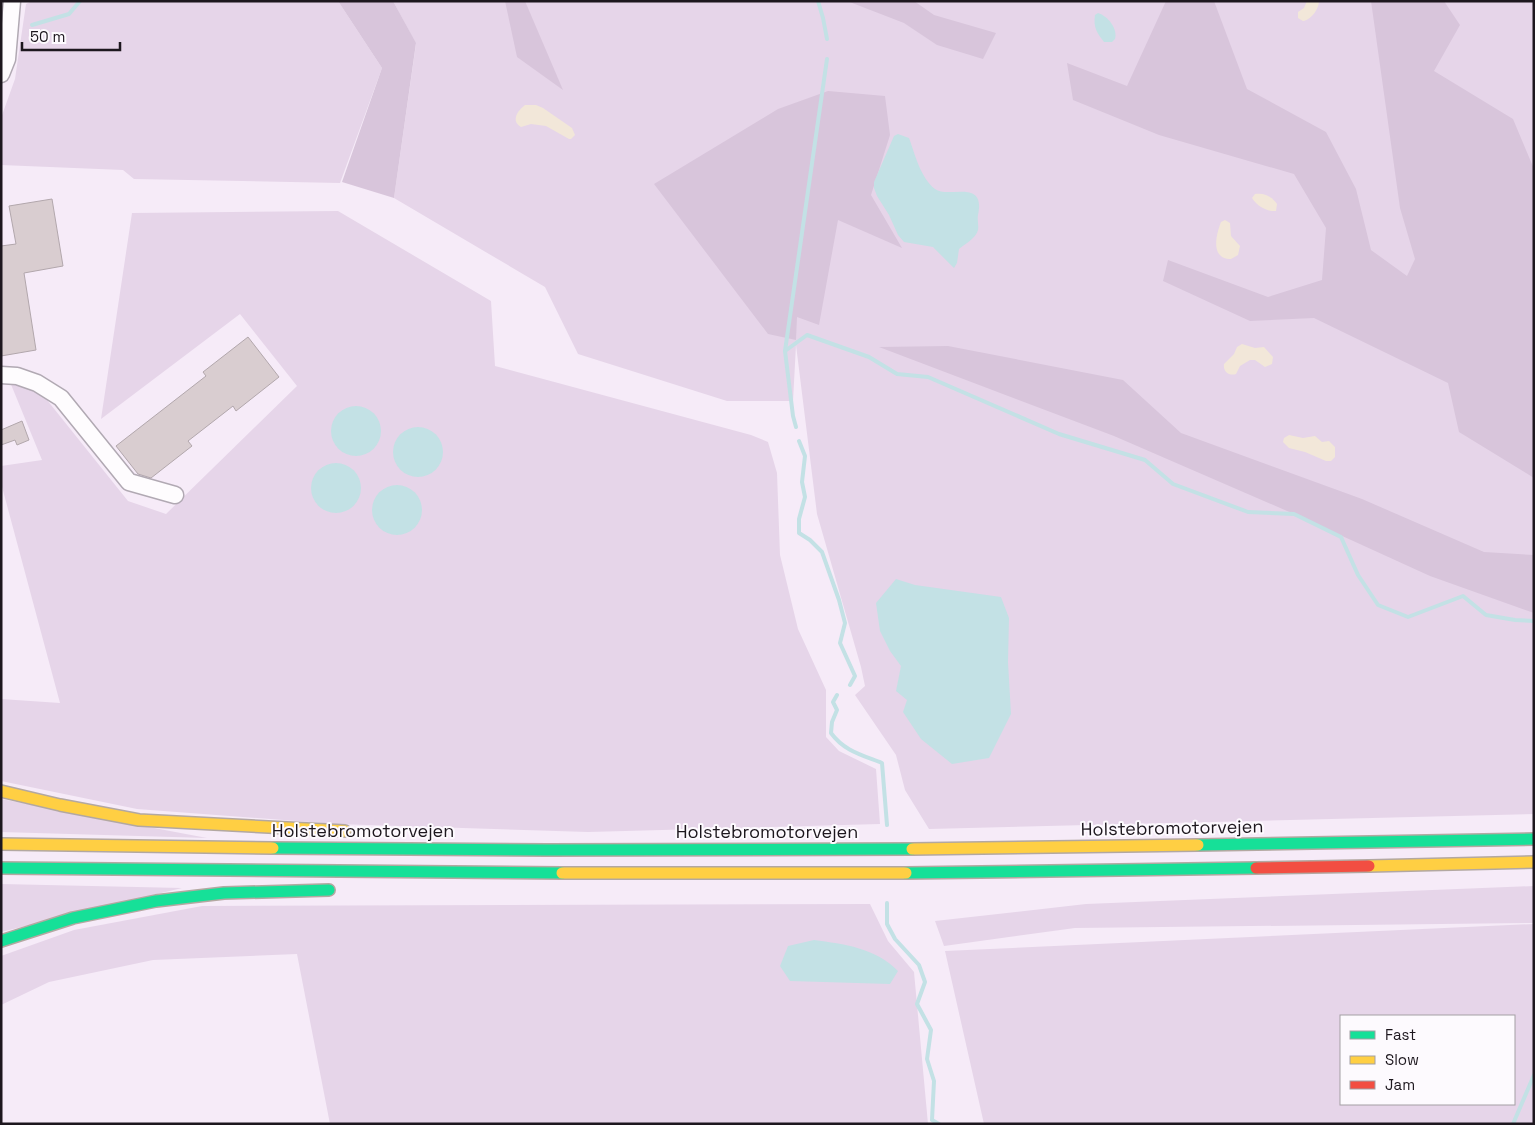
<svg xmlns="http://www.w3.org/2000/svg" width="1535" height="1125" font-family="'Space Grotesk',sans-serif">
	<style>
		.green { fill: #e6d5e9; fill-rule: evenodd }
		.forest { fill: #d8c5db }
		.sand { fill: #f2e7d9 }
		.water { fill: #c3e1e5 }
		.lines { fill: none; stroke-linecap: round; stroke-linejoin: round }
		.stream { stroke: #c3e1e5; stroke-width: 4 }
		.building { fill: #d9cdd0; stroke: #b2a7ac }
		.street-casing { stroke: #b1a9b3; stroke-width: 19 }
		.fast-casing { stroke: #b3a8a1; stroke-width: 14 }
		.slow-casing { stroke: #b3a8a1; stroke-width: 14 }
		.jam-casing { stroke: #b3a8a1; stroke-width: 14 }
		.street { stroke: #fefcfe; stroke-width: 16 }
		.fast { stroke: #16e098; stroke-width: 11 }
		.slow { stroke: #ffcf43; stroke-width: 11 }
		.jam { stroke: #f24e42; stroke-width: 11 }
		.labels { text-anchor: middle; stroke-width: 4; stroke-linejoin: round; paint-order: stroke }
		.street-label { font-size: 18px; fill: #1d171e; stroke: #fdfafe }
	</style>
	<rect width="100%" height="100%" fill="#f6ebf8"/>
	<g class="green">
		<path d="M 32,1 L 338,1 L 382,68 L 340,183 L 134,179 L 123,170 L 1,165 L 1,118 L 15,79 L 26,4 Z"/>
		<path d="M 393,1 L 1534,1 L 1534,814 L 929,829 L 905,790 L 896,755 L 855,695 L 865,686 L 861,667 L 817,514 L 796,345 L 793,401 L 727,401 L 578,354 L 545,287 L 394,198 L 416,44 Z"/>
		<path d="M 338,211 L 491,301 L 495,366 L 751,435 L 768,442 L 777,473 L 780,555 L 798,629 L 826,690 L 826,737 L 839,751 L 876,769 L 880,824 L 588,832 L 336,824 L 137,809 L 1,781 L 1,699 L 60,703 L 1,483 L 1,466 L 42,460 L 10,382 L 43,395 L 128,501 L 166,514 L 297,386 L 240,314 L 101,419 L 132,213 Z"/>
		<path d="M 1,799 L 207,838 L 1,832 Z"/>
		<path d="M 1,884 L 182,888 L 1,932 Z"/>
		<path d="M 1534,886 L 1534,923 L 1075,928 L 944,946 L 935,921 L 1086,904 Z"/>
		<path d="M 870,904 L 888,941 L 914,972 L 928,1124 L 330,1124 L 297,954 L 153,960 L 49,982 L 1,1005 L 1,956 L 74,930 L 202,906 Z"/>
		<path d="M 1534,924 L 1534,1124 L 984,1124 L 945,951 ZM 1341,1016 L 1514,1016 L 1514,1104 L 1341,1104 Z"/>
	</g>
	<g class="forest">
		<path d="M 338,1 L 393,1 L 416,43 L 394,198 L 342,182 L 382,68 Z"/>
		<path d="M 505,1 L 525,1 L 563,90 L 517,57 Z"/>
		<path d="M 847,1 L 914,1 L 934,15 L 996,33 L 983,59 L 937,45 L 904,23 Z"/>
		<path d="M 1166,1 L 1214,1 L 1247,89 L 1326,132 L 1356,189 L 1371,250 L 1407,276 L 1415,259 L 1400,208 L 1371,1 L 1444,1 L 1460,25 L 1434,71 L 1513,119 L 1534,169 L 1534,478 L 1459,432 L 1448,383 L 1314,318 L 1250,321 L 1163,281 L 1168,260 L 1268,297 L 1322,280 L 1326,228 L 1294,174 L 1159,135 L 1073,100 L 1067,63 L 1127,86 Z"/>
		<path d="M 828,91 L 885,96 L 890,135 L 871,195 L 902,248 L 838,220 L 819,325 L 797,317 L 796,340 L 768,334 L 654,184 L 778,109 Z"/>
		<path d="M 948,346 L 1123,380 L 1181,433 L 1362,499 L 1484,552 L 1534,555 L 1534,613 L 1430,576 L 1294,514 L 1114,436 L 879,347 Z"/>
	</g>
	<g class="sand">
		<path d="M 1307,1 L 1319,1 C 1319,9 1311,20 1303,21 L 1298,18 L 1298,12 L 1304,8 Z"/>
		<path d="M 525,105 L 536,105 L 543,108 L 572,128 L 575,135 L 571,139 L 569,139 L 546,126 L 531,124 L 521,127 C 511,121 517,111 525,105 Z"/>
		<path d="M 1255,194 C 1265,193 1271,196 1277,204 L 1276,211 C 1267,212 1257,206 1252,198 Z"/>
		<path d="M 1225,220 L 1230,223 L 1231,236 L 1240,246 L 1238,255 L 1231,259 C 1210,259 1216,235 1221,222 Z"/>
		<path d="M 1242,344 L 1255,348 L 1264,347 L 1273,357 L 1272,364 L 1265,367 L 1255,360 L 1250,360 L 1240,366 L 1236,374 C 1229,376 1223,372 1224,364 L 1234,354 L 1237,347 Z"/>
		<path d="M 1289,435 L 1303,438 L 1315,436 L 1322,442 L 1329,441 L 1335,447 L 1335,457 L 1331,461 L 1326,461 L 1305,452 L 1289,448 L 1283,442 L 1284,438 Z"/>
	</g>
	<g class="water">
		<path d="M 1098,13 C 1108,16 1118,29 1115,39 L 1112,42 L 1104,42 C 1097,33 1093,27 1095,15 Z"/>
		<path d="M 898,134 L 909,138 C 915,154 920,177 935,189 C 948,199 986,178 978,215 C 977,220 979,225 978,230 C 976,238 965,244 959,249 L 957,263 L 954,268 L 933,247 L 904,242 L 898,235 L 889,215 L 877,196 L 874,188 L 874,182 L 894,136 Z"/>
		<circle cx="356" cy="431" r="25"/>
		<circle cx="418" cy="452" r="25"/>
		<circle cx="336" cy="488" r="25"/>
		<circle cx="397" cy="510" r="25"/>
		<path d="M 896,579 L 915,585 L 1001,597 L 1009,618 L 1008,662 L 1011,714 L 989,758 L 952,764 L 921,739 L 903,712 L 907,700 L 896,691 L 901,666 L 890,651 L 880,631 L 876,603 Z"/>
		<path d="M 814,940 C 844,944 876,948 898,971 L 890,984 L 790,981 L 780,966 L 788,946 Z"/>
	</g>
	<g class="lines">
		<g class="stream">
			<path d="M 818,1 L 823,18 L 827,39"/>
			<path d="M 32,25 L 69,14 L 80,1"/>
			<path d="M 785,351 L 807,335 L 869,357 L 897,374 L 928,377 L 1059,434 L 1145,460 L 1173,484 L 1248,512 L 1294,514 L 1341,537 L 1358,575 L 1378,605 L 1408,617 L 1463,596 L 1486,615 L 1515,620 L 1534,621"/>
			<path d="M 796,427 L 793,416 L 785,351 L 827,59"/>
			<path d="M 799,441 L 805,456 L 802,482 L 805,497 L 799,519 L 799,533 L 810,540 L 822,552 L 839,600 L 845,623 L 840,643 L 855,676 L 850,685"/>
			<path d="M 837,695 L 833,702 L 837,710 L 832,722 L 831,733 C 844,751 862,755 882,763 L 887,825"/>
			<path d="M 887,903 L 887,924 L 895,939 L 919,965 L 925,982 L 917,1004 L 931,1030 L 927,1059 L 934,1081 L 932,1120 L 939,1124"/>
			<path d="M 1513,1124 L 1534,1075"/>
		</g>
	</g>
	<g class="building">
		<path d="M 52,199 L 63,266 L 24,273 L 36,350 L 1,356 L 1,246 L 16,244 L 9,206 Z"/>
		<path d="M 248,337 L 279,377 L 236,411 L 233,406 L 188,441 L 192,446 L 151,478 L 138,474 L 116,446 L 206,376 L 203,372 Z"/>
		<path d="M 22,421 L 29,440 L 17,445 L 15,440 L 1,445 L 1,430 Z"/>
	</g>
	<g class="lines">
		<g class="street-casing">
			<g id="street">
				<path d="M 1,74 L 7,59 L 12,1"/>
				<path d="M 1,375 L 17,376 L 37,383 L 61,398 L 129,482 L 175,495"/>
			</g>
		</g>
		<g class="fast-casing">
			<g id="fast">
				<path d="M 1198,845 L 1534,839"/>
				<path d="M 273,848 L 547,850 L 912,849"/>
				<path d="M 1,868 L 562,873"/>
				<path d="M 906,873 L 1256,868"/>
				<path d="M 1,941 L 73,918 L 156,901 L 224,893 L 329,890"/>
			</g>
		</g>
		<g class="slow-casing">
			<g id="slow">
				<path d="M 1,791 L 60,805 L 139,820 L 345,831"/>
				<path d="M 1,844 L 273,848"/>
				<path d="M 912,849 L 1198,845"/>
				<path d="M 1369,866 L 1534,862"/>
				<path d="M 562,873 L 906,873"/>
			</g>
		</g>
		<g class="jam-casing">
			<path id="jam" d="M 1256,868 L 1369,866"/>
		</g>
		<use href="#street" class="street"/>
		<use href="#fast" class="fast"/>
		<use href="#slow" class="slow"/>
		<use href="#jam" class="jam"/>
	</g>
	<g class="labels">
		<g class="street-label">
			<text transform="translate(1172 828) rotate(-1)" y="6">Holstebromotorvejen</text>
			<text x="363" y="837">Holstebromotorvejen</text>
			<text x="767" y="838">Holstebromotorvejen</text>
		</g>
	</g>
	<rect width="1535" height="1125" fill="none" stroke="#1d171e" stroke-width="5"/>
	<rect x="1340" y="1015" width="175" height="90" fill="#fdfafe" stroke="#a39fa4"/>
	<rect x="1350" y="1031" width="25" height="8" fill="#16e098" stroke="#a39fa4"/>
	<text x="1385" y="1040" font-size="15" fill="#1d171e">Fast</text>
	<rect x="1350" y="1056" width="25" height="8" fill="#ffcf43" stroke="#a39fa4"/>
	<text x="1385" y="1065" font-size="15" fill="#1d171e">Slow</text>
	<rect x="1350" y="1081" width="25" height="8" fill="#f24e42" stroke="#a39fa4"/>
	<text x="1385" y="1090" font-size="15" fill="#1d171e">Jam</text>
	<path d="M22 42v8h98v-8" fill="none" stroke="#1d171e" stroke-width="2.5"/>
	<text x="30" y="42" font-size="15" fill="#1d171e" stroke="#fdfafe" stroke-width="4" paint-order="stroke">50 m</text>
</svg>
